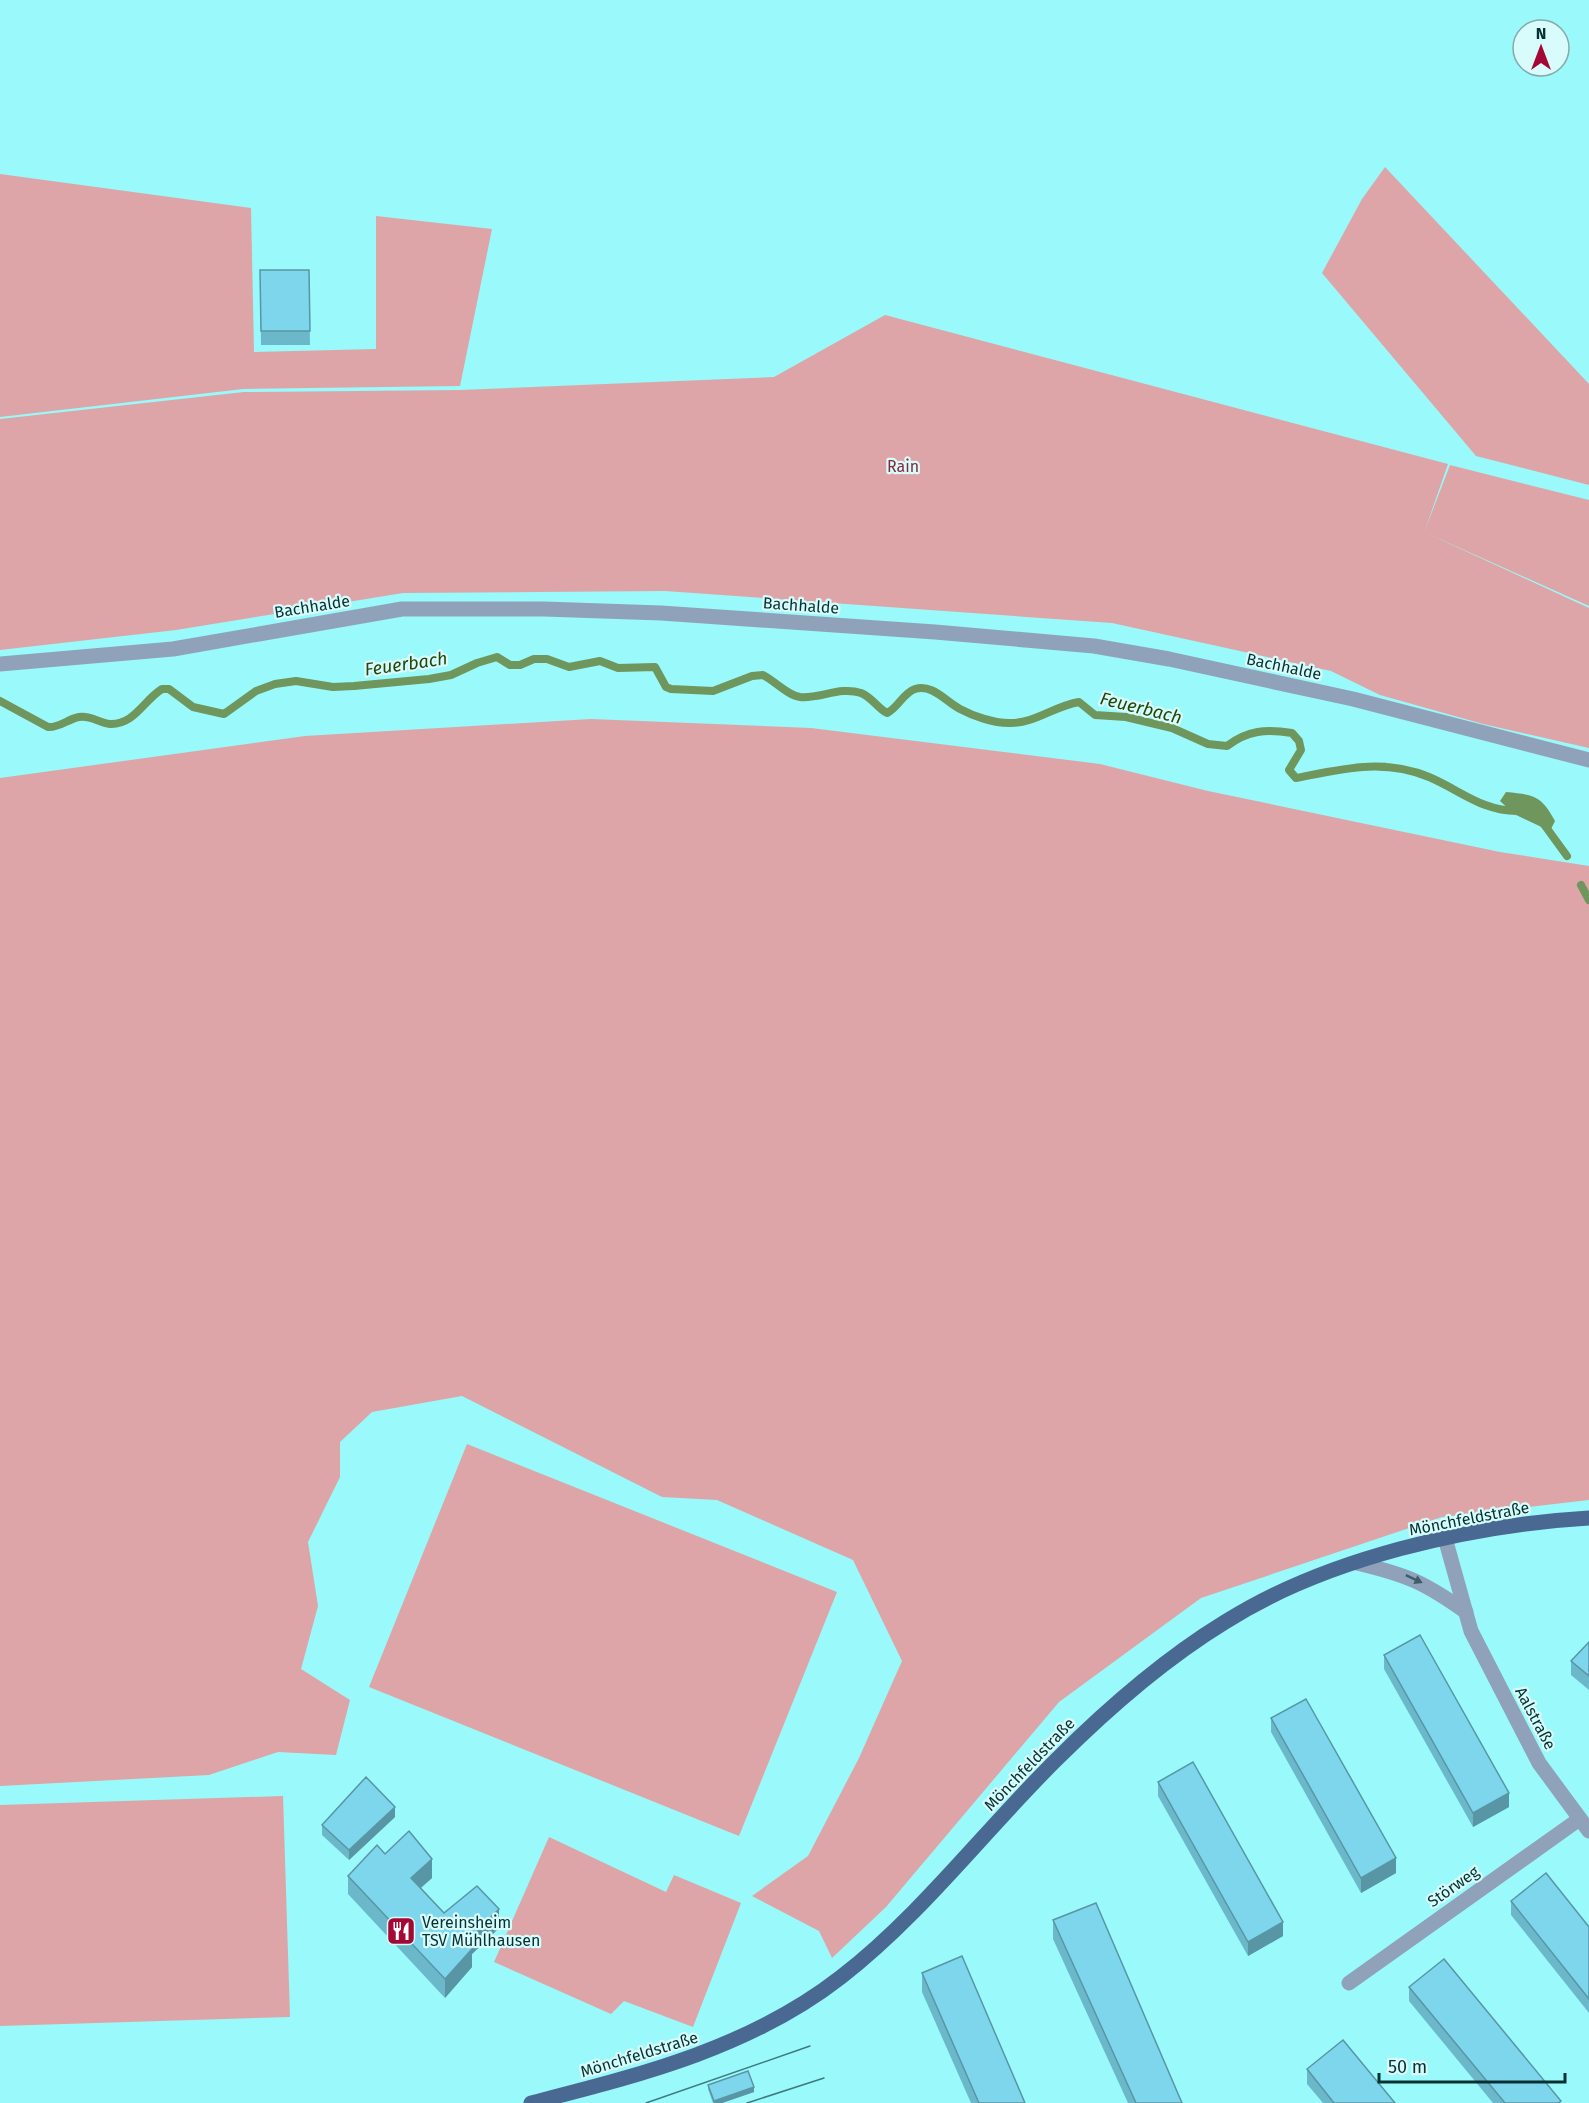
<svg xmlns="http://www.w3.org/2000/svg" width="1589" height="2103" font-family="'Fira Sans',sans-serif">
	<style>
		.green { fill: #dda5a7 }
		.water { fill: #6f965c }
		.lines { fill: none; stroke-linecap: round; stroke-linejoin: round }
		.stream { stroke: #6f965c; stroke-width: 8 }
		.minor { stroke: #90a2ba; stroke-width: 15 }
		.major { stroke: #496993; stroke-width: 15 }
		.tram { stroke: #3d7b7c; stroke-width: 1.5 }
		.wall { fill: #6cb8cb }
		.shaded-wall { fill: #5896a5 }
		.building { fill: #7ed6ec; stroke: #5896a5; stroke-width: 1.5 }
		.oneway { fill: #3d5e68 }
		.labels { text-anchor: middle; stroke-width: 4.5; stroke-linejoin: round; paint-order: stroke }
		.park-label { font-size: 16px; fill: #842936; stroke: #d8fbfb }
		.street-label { font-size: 16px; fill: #063132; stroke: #d8fbfb }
		.poi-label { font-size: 16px; fill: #063132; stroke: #d8fbfb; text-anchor: start }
		.water-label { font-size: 18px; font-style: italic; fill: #224708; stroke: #d8fbfb }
	</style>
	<rect width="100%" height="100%" fill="#9af9fa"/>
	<g class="green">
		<path d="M 1385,167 L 1589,384 L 1589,485 L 1476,456 L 1322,273 L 1362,199 Z"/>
		<path d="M 0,174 L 251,208 L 254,352 L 376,349 L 376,216 L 492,229 L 460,386 L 243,389 L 0,417 Z"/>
		<path d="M 885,315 L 1448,464 L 1425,530 L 1450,465 L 1589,500 L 1589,606 L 1424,532 L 1589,608 L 1589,748 L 1483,724 L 1380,695 L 1331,671 L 1112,623 L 665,591 L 403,593 L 176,630 L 0,650 L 0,419 L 244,392 L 460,390 L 774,377 Z"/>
		<path d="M 591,719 L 811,728 L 1100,764 L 1208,791 L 1500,852 L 1589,866 L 1589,1500 L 1442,1517 L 1201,1598 L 1059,1702 L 886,1907 L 832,1958 L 819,1931 L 752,1896 L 808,1856 L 859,1758 L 902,1661 L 853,1560 L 717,1500 L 662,1497 L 462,1396 L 372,1412 L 340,1442 L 340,1477 L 308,1542 L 318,1606 L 301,1669 L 350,1700 L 336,1755 L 278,1752 L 209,1775 L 0,1786 L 0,778 L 305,736 Z"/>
		<path d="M 467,1444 L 837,1592 L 739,1836 L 369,1687 Z"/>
		<path d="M 283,1796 L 290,2017 L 0,2026 L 0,1805 Z"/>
		<path d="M 549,1837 L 666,1892 L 674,1875 L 741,1903 L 693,2027 L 624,2001 L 611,2014 L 494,1962 Z"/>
	</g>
	<path class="water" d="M 1506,792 C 1534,795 1541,795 1555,821 L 1550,831 L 1514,814 L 1500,801 Z"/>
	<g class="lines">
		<g class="stream">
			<path d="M 0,701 L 48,727 C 59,728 68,719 79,717 C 91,715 99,723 110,724 C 134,725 144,700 162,689 L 169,689 L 193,707 L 224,714 L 256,691 L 275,684 L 296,681 L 333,687 L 354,686 L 429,679 L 451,675 L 477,663 L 497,657 L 510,665 L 520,665 L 534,659 L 547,659 L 569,667 L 600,661 L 618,668 L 655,667 L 666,687 L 671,689 L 713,691 L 752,676 L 763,675 C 775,681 787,695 800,697 C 820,699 840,686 861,693 C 873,698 877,708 887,713 C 898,708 903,693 915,689 C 933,684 945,701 960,709 C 973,716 993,723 1009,723 C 1034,724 1054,706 1079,702 L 1095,715 L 1126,717 L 1172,728 L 1208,744 L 1227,746 C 1248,730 1266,729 1292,733 L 1299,741 L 1301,750 L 1289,770 L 1296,778 C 1342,769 1383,758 1429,777 C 1460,790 1483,812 1519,811"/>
			<path d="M 1543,823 L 1567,856"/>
			<path d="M 1581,885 L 1589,900"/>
		</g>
		<g class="minor">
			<path d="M 0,664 L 173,649 L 402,609 L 544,609 L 661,613 L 935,632 L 1094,646 L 1169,659 L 1353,699 L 1589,760"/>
			<path d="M 1445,1538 L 1471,1631 L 1539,1763 L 1589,1831"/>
			<path d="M 1357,1563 C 1407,1575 1424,1582 1466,1612"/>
			<path d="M 1349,1983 L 1578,1820"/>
		</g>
		<path class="major" d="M 531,2103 C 640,2075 750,2048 841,1977 C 922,1914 984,1831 1056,1760 C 1108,1708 1163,1660 1225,1622 C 1326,1558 1471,1525 1589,1518"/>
		<g class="tram">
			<path d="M 646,2103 L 810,2046"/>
			<path d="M 747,2103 L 824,2078"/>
		</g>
	</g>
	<g class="wall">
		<path d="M 260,270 L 309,270 L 310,345 L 261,345 Z"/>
		<path d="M 1589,1642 L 1589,1690 L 1571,1675 L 1571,1661 Z"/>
		<path d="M 1384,1655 L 1509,1807 L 1473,1827 L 1384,1669 Z"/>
		<path d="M 1271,1718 L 1396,1873 L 1361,1893 L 1271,1732 Z"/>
		<path d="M 1158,1782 L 1283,1936 L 1248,1956 L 1158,1796 Z"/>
		<path d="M 395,1817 L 349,1860 L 322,1835 L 322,1825 Z"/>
		<path d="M 385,1854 L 432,1878 L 421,1888 L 444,1913 L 499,1928 L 472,1954 L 472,1967 L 445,1998 L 348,1894 L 348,1876 Z"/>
		<path d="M 1511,1901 L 1589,1927 L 1589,2013 L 1511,1915 Z"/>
		<path d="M 1053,1920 L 1182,2103 L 1128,2103 L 1053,1939 Z"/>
		<path d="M 922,1973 L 1025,2103 L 971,2103 L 922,1992 Z"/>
		<path d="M 1409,1987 L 1561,2103 L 1493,2103 L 1409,2001 Z"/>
		<path d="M 1307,2069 L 1395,2103 L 1323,2103 L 1307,2084 Z"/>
		<path d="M 708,2085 L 754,2092 L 722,2103 L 713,2103 L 708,2089 Z"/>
	</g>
	<g class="shaded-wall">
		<path d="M 1509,1793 L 1509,1807 L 1473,1827 L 1473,1813 Z"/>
		<path d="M 395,1807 L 395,1817 L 349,1860 L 349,1850 Z"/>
		<path d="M 1396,1858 L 1396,1873 L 1361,1893 L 1361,1878 Z"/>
		<path d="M 432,1859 L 432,1878 L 411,1896 L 411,1878 Z"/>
		<path d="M 499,1909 L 499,1928 L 472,1954 L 472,1967 L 445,1998 L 445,1979 L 467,1941 Z"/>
		<path d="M 1283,1922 L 1283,1936 L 1248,1956 L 1248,1942 Z"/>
		<path d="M 754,2087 L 754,2092 L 722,2103 L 714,2103 L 714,2101 Z"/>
	</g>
	<g class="building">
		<path d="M 260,270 L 309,270 L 310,331 L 261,331 Z"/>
		<path d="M 1420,1635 L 1509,1793 L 1473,1813 L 1384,1655 Z"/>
		<path d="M 1589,1642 L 1589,1676 L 1571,1661 Z"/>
		<path d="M 1306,1699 L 1396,1858 L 1361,1878 L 1271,1718 Z"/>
		<path d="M 1193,1762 L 1283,1922 L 1248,1942 L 1158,1782 Z"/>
		<path d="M 366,1777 L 395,1807 L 349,1850 L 322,1825 Z"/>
		<path d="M 409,1831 L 432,1859 L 411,1878 L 444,1913 L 477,1886 L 499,1909 L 467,1941 L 472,1949 L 445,1979 L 348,1876 L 377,1845 L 385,1854 Z"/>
		<path d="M 1546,1873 L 1589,1927 L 1589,1999 L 1511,1901 Z"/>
		<path d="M 1096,1903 L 1182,2103 L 1136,2103 L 1053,1920 Z"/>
		<path d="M 962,1956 L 1025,2103 L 979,2103 L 922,1973 Z"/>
		<path d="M 1444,1959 L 1561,2101 L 1558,2103 L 1505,2103 L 1409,1987 Z"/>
		<path d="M 1343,2040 L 1395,2103 L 1334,2103 L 1307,2069 Z"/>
		<path d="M 748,2071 L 754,2087 L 714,2101 L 708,2085 Z"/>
	</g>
	<defs><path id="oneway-solid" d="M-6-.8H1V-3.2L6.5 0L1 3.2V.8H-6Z" transform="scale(1.5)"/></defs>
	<use class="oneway" href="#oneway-solid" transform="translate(1414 1579) rotate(25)"/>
	<defs>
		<g id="restaurant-square" transform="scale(1.5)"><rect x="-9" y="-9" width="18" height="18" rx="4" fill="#a40834" stroke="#d8fbfb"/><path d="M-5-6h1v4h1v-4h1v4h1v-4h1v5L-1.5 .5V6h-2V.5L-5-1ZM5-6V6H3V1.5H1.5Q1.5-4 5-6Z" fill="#fff"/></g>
	</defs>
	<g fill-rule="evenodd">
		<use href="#restaurant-square" x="401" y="1931"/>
	</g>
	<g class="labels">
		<g class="park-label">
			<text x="903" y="472">Rain</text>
		</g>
		<g class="street-label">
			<text transform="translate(801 605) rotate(4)" y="6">Bachhalde</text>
			<text transform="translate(312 606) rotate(-9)" y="6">Bachhalde</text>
			<text transform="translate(1284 666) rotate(12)" y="6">Bachhalde</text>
			<text transform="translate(1469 1518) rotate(-11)" y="6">Mönchfeldstraße</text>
			<text transform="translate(1536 1718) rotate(62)" y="6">Aalstraße</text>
			<text transform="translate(1029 1764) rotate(-46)" y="6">Mönchfeldstraße</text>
			<text transform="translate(1453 1886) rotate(-35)" y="6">Störweg</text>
			<text transform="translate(639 2054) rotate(-17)" y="6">Mönchfeldstraße</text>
		</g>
		<g class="poi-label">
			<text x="422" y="1928">Vereinsheim<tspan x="422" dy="18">TSV Mühlhausen</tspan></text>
		</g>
		<g class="water-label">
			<text transform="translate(406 664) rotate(-8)" y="6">Feuerbach</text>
			<text transform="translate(1141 708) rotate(14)" y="6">Feuerbach</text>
		</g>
	</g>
	<g transform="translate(1541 48)"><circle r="28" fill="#d8fbfb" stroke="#84aaab" stroke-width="1.5"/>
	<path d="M0-4.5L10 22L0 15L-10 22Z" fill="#a40834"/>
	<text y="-9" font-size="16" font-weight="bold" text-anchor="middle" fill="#063132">N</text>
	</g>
	<path d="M1379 2073v9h186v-9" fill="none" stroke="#063132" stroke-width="3"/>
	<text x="1388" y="2073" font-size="18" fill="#063132" stroke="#d8fbfb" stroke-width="4.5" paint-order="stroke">50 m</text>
</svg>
